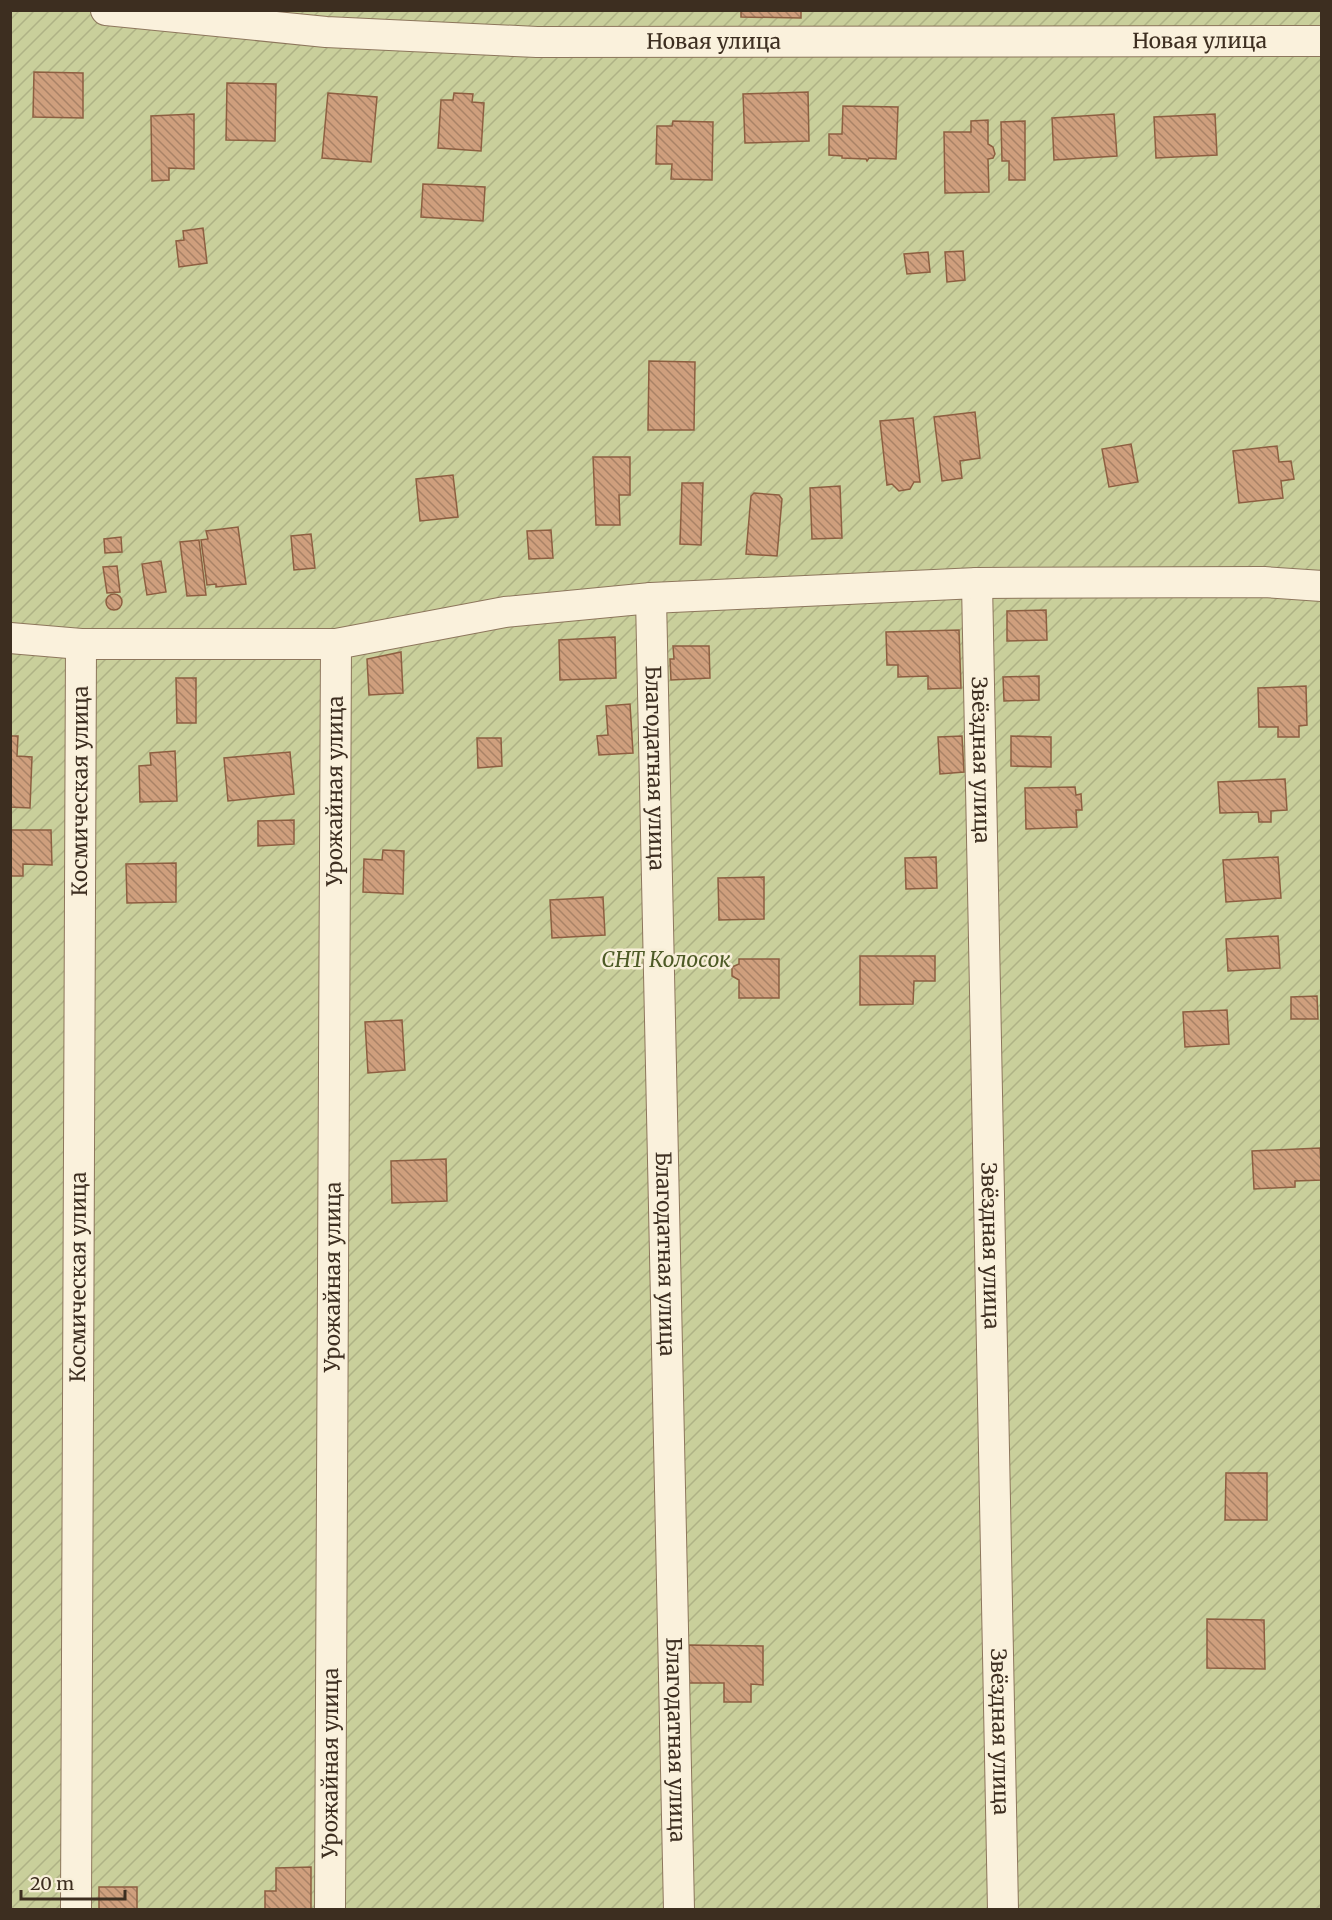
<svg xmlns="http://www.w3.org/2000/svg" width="1332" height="1920" font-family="Merriweather,serif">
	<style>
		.garden { fill: url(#garden-furrows) }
		.building { fill: url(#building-back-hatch); stroke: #8d5f41; stroke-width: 1.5 }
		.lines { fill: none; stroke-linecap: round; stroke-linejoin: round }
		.street-casing { stroke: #8d765c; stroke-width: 32 }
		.street { stroke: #faf1dc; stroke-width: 30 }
		.labels { text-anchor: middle; stroke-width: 5; stroke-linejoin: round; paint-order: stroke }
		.street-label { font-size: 21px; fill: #3d2e20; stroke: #f7eed8 }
		.park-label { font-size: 21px; font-style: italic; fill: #4d5a26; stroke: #f7eed8 }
	</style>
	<defs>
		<pattern id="garden-furrows" width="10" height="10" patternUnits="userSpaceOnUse" patternTransform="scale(1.5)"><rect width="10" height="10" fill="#c9cf9b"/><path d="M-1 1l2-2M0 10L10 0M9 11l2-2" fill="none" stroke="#aeb285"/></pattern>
		<pattern id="building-back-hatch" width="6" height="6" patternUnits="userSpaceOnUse" patternTransform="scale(1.5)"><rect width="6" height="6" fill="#cf9f7d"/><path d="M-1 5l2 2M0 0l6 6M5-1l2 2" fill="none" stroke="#a98266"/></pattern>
	</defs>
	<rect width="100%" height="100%" fill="#f0e4c8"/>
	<rect class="garden" x="11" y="11" width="1310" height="1898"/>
	<g class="building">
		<path d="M 741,10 L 801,10 L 801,18 L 741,17 Z"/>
		<path d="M 34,72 L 83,73 L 83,118 L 33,117 Z"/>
		<path d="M 227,83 L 276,84 L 275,141 L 226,140 Z"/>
		<path d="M 808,92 L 809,141 L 745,143 L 743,94 Z"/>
		<path d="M 328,93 L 377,97 L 371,162 L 322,158 Z"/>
		<path d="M 454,93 L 473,94 L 472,102 L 484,103 L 481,151 L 438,148 L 441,100 L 453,100 Z"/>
		<path d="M 843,106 L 898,107 L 896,159 L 869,158 L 867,161 L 866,159 L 842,158 L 842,156 L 829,155 L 829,134 L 842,134 Z"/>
		<path d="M 194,114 L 194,169 L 169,168 L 169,180 L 152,181 L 151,116 Z"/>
		<path d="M 1114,114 L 1117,156 L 1054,160 L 1052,118 Z"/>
		<path d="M 1215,114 L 1217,155 L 1156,158 L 1154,117 Z"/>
		<path d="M 988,120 L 988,144 L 993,147 L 995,154 L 993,158 L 988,159 L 989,192 L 945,193 L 944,132 L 971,132 L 971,121 Z"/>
		<path d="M 673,121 L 713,122 L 712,180 L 671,179 L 672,164 L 656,164 L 657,126 L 672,126 Z"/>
		<path d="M 1025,121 L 1025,180 L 1009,180 L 1009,161 L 1002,161 L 1001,122 Z"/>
		<path d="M 423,184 L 485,187 L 483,221 L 421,217 Z"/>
		<path d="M 203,228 L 207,263 L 179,267 L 176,241 L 184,240 L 183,231 Z"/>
		<path d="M 963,251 L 965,280 L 947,282 L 945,252 Z"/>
		<path d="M 928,252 L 930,272 L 907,274 L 904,254 Z"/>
		<path d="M 649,361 L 695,362 L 694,430 L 648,430 Z"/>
		<path d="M 975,412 L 980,458 L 960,461 L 962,478 L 942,481 L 934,417 Z"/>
		<path d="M 913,418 L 920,482 L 914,482 L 910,489 L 899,491 L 892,484 L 887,485 L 880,421 Z"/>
		<path d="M 1131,444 L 1138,482 L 1109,487 L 1102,449 Z"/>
		<path d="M 1277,446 L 1279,462 L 1291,461 L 1294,479 L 1281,481 L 1283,498 L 1239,503 L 1233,451 Z"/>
		<path d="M 593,457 L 630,457 L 630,495 L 619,495 L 620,525 L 596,525 Z"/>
		<path d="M 453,475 L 458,517 L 420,521 L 416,479 Z"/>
		<path d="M 682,483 L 703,483 L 701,545 L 680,544 Z"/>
		<path d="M 840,486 L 842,538 L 812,539 L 810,488 Z"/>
		<path d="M 754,493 L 779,495 L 782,499 L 777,556 L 746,554 L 751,496 Z"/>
		<path d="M 238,527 L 246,584 L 216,587 L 216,584 L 207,585 L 201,540 L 208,539 L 206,531 Z"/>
		<path d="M 551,530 L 553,558 L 529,559 L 527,531 Z"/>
		<path d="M 311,534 L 315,568 L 294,570 L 291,536 Z"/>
		<path d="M 121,537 L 122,552 L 105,553 L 104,539 Z"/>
		<path d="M 199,540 L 206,595 L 187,596 L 180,542 Z"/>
		<path d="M 161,561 L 166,592 L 147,595 L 142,564 Z"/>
		<path d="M 117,566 L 120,592 L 107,593 L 103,567 Z"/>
		<circle cx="114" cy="602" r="8"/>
		<path d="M 1046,610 L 1047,640 L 1007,641 L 1007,611 Z"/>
		<path d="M 959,630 L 961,688 L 928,689 L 928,676 L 898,677 L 898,665 L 887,665 L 886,632 Z"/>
		<path d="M 615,637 L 616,678 L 560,680 L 559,640 Z"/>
		<path d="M 673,646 L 709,646 L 710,678 L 671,680 L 670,659 L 674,659 Z"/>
		<path d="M 401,652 L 403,693 L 369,695 L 367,659 Z"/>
		<path d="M 1039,676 L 1039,700 L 1004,701 L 1003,677 Z"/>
		<path d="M 176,678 L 196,678 L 196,723 L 177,723 Z"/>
		<path d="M 1306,686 L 1307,725 L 1299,726 L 1299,737 L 1278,737 L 1278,727 L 1259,727 L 1258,688 Z"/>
		<path d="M 630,704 L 633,753 L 599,755 L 597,736 L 608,735 L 606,706 Z"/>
		<path d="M 10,736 L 18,736 L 17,756 L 32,757 L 30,808 L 10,807 Z"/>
		<path d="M 962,736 L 964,772 L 940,774 L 938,737 Z"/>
		<path d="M 1011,736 L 1051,737 L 1051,767 L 1011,766 Z"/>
		<path d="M 477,738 L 501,738 L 502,766 L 478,768 Z"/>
		<path d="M 175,751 L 177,801 L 140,802 L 139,766 L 151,765 L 150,753 Z"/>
		<path d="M 290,752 L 294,794 L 228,801 L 224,758 Z"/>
		<path d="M 1285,779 L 1287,810 L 1271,811 L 1271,822 L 1259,822 L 1258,812 L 1220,813 L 1218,782 Z"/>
		<path d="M 1075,787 L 1076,795 L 1081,794 L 1082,810 L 1076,810 L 1077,827 L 1026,829 L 1025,788 Z"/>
		<path d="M 294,820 L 294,844 L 258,846 L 258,821 Z"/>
		<path d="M 10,830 L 51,830 L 52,865 L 23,864 L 23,876 L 10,876 Z"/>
		<path d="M 383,850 L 404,851 L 403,894 L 363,892 L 364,859 L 382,860 Z"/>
		<path d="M 936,857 L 937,888 L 906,889 L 905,858 Z"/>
		<path d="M 1278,857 L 1281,898 L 1226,902 L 1223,860 Z"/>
		<path d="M 176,863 L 176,902 L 127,903 L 126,864 Z"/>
		<path d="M 764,877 L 764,919 L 719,920 L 718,878 Z"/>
		<path d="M 603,897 L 605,935 L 552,938 L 550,900 Z"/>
		<path d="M 1278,936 L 1280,968 L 1228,971 L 1226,939 Z"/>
		<path d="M 860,956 L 935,956 L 935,981 L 914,981 L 913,1004 L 860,1005 Z"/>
		<path d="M 739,959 L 779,959 L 779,998 L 739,998 L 739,980 L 732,976 L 732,967 L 739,964 Z"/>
		<path d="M 1317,996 L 1318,1019 L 1291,1019 L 1291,997 Z"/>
		<path d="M 1227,1010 L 1229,1044 L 1185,1047 L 1183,1012 Z"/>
		<path d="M 402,1020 L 405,1070 L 368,1073 L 365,1022 Z"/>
		<path d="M 1320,1148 L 1322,1180 L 1295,1181 L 1295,1187 L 1254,1189 L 1252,1151 Z"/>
		<path d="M 446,1159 L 447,1201 L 392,1203 L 391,1161 Z"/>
		<path d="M 1226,1473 L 1267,1473 L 1267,1520 L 1225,1520 Z"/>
		<path d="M 1207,1619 L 1264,1620 L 1265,1669 L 1207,1668 Z"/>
		<path d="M 689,1645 L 763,1646 L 763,1685 L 751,1684 L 751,1702 L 724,1702 L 724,1683 L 688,1683 Z"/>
		<path d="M 311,1867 L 311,1910 L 265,1910 L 265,1891 L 276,1891 L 276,1868 Z"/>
		<rect x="99" y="1887" width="38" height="23"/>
	</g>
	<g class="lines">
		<g class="street-casing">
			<g id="street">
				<path id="s1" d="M 106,10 L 326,32 L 537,42 L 1322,41"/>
				<path id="s2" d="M 977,583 L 1003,1910"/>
				<path id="s3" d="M 651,598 L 679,1910"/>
				<path d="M 10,638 L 81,644 L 336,644 L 505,612 L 651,598 L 977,583 L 1264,582 L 1322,586"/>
				<path id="s4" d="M 76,1910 L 81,644"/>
				<path id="s5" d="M 330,1910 L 336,644"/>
			</g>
		</g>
		<use href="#street" class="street"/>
	</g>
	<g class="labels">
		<g class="street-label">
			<text dy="7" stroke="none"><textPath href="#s1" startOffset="609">Новая улица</textPath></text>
			<text dy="7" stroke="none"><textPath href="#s1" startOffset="1095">Новая улица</textPath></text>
			<text dy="7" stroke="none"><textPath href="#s2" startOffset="177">Звёздная улица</textPath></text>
			<text dy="7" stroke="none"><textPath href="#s3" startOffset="170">Благодатная улица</textPath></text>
			<text dy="7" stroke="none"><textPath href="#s4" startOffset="1119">Космическая улица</textPath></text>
			<text dy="7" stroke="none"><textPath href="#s5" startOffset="1119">Урожайная улица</textPath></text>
			<text dy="7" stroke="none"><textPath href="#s2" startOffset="663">Звёздная улица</textPath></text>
			<text dy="7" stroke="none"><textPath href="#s3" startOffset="656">Благодатная улица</textPath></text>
			<text dy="7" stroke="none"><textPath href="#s4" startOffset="633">Космическая улица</textPath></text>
			<text dy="7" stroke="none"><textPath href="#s5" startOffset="633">Урожайная улица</textPath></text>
			<text dy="7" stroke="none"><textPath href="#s2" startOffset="1149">Звёздная улица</textPath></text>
			<text dy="7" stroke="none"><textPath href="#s3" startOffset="1142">Благодатная улица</textPath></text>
			<text dy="7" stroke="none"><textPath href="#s5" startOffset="147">Урожайная улица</textPath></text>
		</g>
		<g class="park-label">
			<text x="666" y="967">СНТ Колосок</text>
		</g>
	</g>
	<rect width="1332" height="1920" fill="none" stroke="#3d2e20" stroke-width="24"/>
	<path d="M21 1890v9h104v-9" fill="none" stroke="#3d2e20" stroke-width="3"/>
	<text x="30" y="1890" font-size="18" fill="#3d2e20" stroke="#f7eed8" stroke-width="4.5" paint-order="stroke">20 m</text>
</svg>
